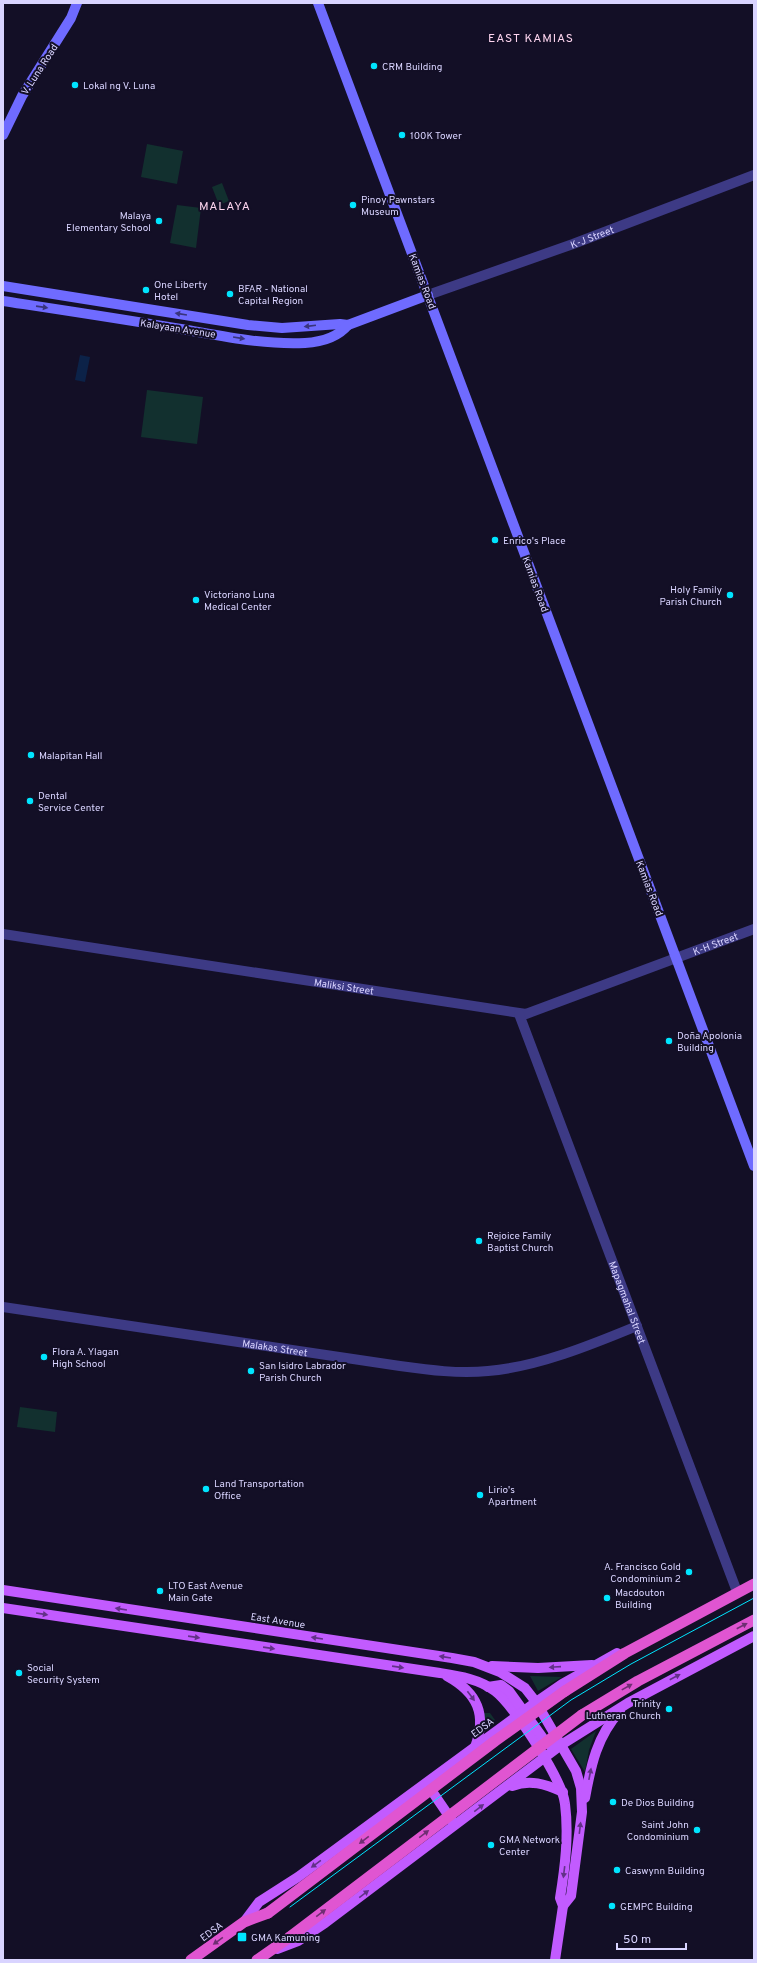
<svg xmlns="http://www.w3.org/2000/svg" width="757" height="1963" font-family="Overpass,sans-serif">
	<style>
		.green { fill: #12302f }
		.water { fill: #0c2248 }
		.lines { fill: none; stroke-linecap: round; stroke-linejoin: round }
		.tertiary { stroke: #3d3a85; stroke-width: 10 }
		.secondary { stroke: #6f6bff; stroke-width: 10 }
		.primary { stroke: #c25bff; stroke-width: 10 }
		.trunk { stroke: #e055d1; stroke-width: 11 }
		.tram { stroke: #00e5ff; stroke-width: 1 }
		.trunk-bridge { stroke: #e055d1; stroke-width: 11 }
		.oneway { fill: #38347d }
		.oneway2 { fill: #623188 }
		.oneway3 { fill: #6f2e73 }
		.poi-dot { fill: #00e5ff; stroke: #130f26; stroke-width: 1.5 }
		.labels { text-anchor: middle; stroke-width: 4; stroke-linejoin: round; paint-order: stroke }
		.poi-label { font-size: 10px; fill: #d9d4ff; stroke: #130f26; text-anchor: start }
		.street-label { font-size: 10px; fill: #d9d4ff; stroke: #130f26 }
		.quarter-label { font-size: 12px; letter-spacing: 1px; fill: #ffd6f0; stroke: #130f26 }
	</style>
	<rect width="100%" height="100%" fill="#130f26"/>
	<g class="green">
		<path d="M 147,144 L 183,151 L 177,184 L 141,177 Z"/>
		<path d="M 222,183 L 229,201 L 219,205 L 212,187 Z"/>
		<path d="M 177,205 L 201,208 L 196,248 L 170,243 Z"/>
		<path d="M 147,390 L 203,397 L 197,444 L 141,437 Z"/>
		<path d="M 20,1407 L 57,1412 L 55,1432 L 17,1427 Z"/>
		<path d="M 530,1676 L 562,1677 L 538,1691 Z"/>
		<path d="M 484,1713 L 490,1713 L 495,1720 L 485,1728 Z"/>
		<path d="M 596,1731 L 589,1750 L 585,1772 L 571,1749 Z"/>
	</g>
	<path class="water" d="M 80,355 L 90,357 L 85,382 L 75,380 Z"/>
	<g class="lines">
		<g class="tertiary">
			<path id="s1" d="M 428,295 L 573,244 L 754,175"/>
			<path id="s2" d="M 3,934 L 526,1014 L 754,929"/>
			<path id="s3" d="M 519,1014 L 736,1589"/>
			<path id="s4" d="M 3,1307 L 400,1366 C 429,1370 459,1374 488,1371 C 537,1367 591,1345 637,1326"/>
		</g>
		<g class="secondary">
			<path d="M 318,3 L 754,1166"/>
			<path d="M 3,135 L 22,96 L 71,18 L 77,3"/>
			<path d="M 3,286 L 248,325 L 282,328 L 340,324 L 348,325 L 428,295"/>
			<path d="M 3,301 C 62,310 122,319 181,329 C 222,336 263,345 305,343 C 322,342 337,338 348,325"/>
		</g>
		<g class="primary">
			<path d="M 3,1590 L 452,1658 L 474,1662 L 500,1672 L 525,1688 L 536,1702 L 576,1771 L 581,1788 L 582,1812 L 571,1896 L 563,1906"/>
			<path d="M 3,1608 L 440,1673 C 459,1676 479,1679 495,1691 C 514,1705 563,1781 565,1804 C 569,1835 565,1867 560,1898 L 563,1906 L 555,1960"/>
			<path d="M 492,1666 L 538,1668 L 592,1665"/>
			<path d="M 447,1676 C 478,1693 487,1715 475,1747"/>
			<path d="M 488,1687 L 501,1685 L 509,1691 L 545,1741 L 551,1746"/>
			<path d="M 427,1784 L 453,1822"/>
			<path d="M 512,1786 C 530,1779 545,1784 563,1792"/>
			<path d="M 585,1798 C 591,1765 597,1736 620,1711"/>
			<path d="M 244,1922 L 259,1902 L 298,1877 L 536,1702 L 562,1684 L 617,1653"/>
			<path d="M 277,1949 L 298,1941 L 325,1923 L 561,1745 L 628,1703 L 754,1636"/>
		</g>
		<g class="trunk">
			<path d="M 565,1691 L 625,1653 L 754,1584"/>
			<path d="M 582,1715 L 638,1681 L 754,1620"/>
			<path d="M 191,1960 L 244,1922 L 268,1913"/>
			<path d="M 257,1960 L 290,1937"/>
		</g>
		<path class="tram" d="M 290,1907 L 571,1700 L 631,1664 L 754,1598"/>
		<g class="trunk-bridge">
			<path d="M 268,1913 L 495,1741 L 565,1691"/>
			<path d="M 290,1937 L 582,1715"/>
		</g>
	</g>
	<defs><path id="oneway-solid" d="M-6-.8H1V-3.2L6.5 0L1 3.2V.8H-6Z"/></defs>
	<g class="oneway">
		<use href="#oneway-solid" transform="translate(42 307) rotate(8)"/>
		<use href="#oneway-solid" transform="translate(181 314) rotate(-171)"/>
		<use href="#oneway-solid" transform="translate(310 326) rotate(173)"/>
		<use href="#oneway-solid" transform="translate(239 338) rotate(9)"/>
	</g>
	<g class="oneway2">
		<use href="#oneway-solid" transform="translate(121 1609) rotate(-171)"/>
		<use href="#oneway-solid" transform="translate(42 1614) rotate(9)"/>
		<use href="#oneway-solid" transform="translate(194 1637) rotate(8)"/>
		<use href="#oneway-solid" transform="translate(317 1638) rotate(-171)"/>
		<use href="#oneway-solid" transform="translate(269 1648) rotate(8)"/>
		<use href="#oneway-solid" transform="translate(445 1657) rotate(-171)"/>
		<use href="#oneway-solid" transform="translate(398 1667) rotate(8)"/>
		<use href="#oneway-solid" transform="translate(555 1667) rotate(176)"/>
		<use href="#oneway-solid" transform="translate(675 1677) rotate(-28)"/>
		<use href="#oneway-solid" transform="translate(471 1696) rotate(53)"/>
		<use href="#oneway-solid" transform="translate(590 1774) rotate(-79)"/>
		<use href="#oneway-solid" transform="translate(479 1808) rotate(-37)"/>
		<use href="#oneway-solid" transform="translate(580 1828) rotate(-83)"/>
		<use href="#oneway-solid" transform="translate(316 1864) rotate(144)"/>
		<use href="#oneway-solid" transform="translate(564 1872) rotate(97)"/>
		<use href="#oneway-solid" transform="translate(364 1894) rotate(-37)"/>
	</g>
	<g class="oneway3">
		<use href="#oneway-solid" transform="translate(742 1626) rotate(-28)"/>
		<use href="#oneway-solid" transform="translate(627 1687) rotate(-29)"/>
		<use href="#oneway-solid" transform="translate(424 1834) rotate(-37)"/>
		<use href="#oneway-solid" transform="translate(364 1840) rotate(143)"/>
		<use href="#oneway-solid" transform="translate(321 1913) rotate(-37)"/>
		<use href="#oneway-solid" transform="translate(218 1941) rotate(144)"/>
	</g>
	<g class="poi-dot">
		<circle cx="374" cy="66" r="4"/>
		<circle cx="75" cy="85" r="4"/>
		<circle cx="402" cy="135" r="4"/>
		<circle cx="353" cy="205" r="4"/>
		<circle cx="159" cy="221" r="4"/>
		<circle cx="146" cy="290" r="4"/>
		<circle cx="230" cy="294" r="4"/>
		<circle cx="495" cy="540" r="4"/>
		<circle cx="730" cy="595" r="4"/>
		<circle cx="196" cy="600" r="4"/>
		<circle cx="31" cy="755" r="4"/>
		<circle cx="30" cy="801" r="4"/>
		<circle cx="669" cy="1041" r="4"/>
		<circle cx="479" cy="1241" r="4"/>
		<circle cx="44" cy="1357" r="4"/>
		<circle cx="251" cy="1371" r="4"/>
		<circle cx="206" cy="1489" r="4"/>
		<circle cx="480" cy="1495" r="4"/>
		<circle cx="689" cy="1572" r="4"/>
		<circle cx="160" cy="1591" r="4"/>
		<circle cx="607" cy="1598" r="4"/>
		<circle cx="19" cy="1673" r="4"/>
		<circle cx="669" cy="1709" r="4"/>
		<circle cx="613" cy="1802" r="4"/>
		<circle cx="697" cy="1830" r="4"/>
		<circle cx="491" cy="1845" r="4"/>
		<circle cx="617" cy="1870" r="4"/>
		<circle cx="612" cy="1906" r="4"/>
		<rect x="237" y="1932" width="10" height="10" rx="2"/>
	</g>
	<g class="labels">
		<g class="poi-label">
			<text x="382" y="70">CRM Building</text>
			<text x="83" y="89">Lokal ng V. Luna</text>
			<text x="410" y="139">100K Tower</text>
			<text x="361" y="203">Pinoy Pawnstars<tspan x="361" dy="12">Museum</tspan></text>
			<text x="151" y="219" text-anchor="end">Malaya<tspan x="151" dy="12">Elementary School</tspan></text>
			<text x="154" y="288">One Liberty<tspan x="154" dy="12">Hotel</tspan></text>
			<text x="238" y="292">BFAR - National<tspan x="238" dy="12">Capital Region</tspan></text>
			<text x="503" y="544">Enrico's Place</text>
			<text x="722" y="593" text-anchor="end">Holy Family<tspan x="722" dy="12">Parish Church</tspan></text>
			<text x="204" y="598">Victoriano Luna<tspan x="204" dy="12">Medical Center</tspan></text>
			<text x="39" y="759">Malapitan Hall</text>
			<text x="38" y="799">Dental<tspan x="38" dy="12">Service Center</tspan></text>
			<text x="677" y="1039">Doña Apolonia<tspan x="677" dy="12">Building</tspan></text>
			<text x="487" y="1239">Rejoice Family<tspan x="487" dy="12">Baptist Church</tspan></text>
			<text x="52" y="1355">Flora A. Ylagan<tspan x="52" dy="12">High School</tspan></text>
			<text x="259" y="1369">San Isidro Labrador<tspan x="259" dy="12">Parish Church</tspan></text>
			<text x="214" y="1487">Land Transportation<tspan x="214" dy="12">Office</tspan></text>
			<text x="488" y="1493">Lirio's<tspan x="488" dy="12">Apartment</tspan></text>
			<text x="681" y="1570" text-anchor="end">A. Francisco Gold<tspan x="681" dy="12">Condominium 2</tspan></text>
			<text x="168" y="1589">LTO East Avenue<tspan x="168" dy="12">Main Gate</tspan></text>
			<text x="615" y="1596">Macdouton<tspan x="615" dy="12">Building</tspan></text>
			<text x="27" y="1671">Social<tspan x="27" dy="12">Security System</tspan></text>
			<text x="661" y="1707" text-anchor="end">Trinity<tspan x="661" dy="12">Lutheran Church</tspan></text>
			<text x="621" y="1806">De Dios Building</text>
			<text x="689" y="1828" text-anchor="end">Saint John<tspan x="689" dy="12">Condominium</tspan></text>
			<text x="499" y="1843">GMA Network<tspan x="499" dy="12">Center</tspan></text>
			<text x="625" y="1874">Caswynn Building</text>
			<text x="620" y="1910">GEMPC Building</text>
			<text x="251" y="1941">GMA Kamuning</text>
		</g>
		<g class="street-label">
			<text transform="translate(39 69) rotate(-57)" y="4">V. Luna Road</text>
			<text dy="4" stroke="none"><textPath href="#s1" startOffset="174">K-J Street</textPath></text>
			<text transform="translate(423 281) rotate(69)" y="4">Kamias Road</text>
			<text transform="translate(178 328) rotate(9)" y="4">Kalayaan Avenue</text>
			<text transform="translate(536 584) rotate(70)" y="4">Kamias Road</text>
			<text transform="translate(650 888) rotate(69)" y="4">Kamias Road</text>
			<text dy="4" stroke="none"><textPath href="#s2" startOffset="731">K-H Street</textPath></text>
			<text dy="4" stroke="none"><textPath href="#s2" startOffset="345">Maliksi Street</textPath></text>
			<text dy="4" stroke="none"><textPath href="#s3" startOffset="308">Mapagmahal Street</textPath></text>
			<text dy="4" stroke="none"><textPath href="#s4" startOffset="275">Malakas Street</textPath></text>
			<text transform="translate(278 1620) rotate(9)" y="4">East Avenue</text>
			<text transform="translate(482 1727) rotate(-36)" y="4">EDSA</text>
			<text transform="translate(211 1931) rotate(-36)" y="4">EDSA</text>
		</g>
		<g class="quarter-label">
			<text x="531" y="42">EAST KAMIAS</text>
			<text x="225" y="210">MALAYA</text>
		</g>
	</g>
	<rect width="757" height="1963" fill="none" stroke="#d9d4ff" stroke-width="8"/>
	<path d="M617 1943v6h69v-6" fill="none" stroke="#d9d4ff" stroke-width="2"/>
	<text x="623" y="1943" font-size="12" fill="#d9d4ff" stroke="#130f26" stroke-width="3" paint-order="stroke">50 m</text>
</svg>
